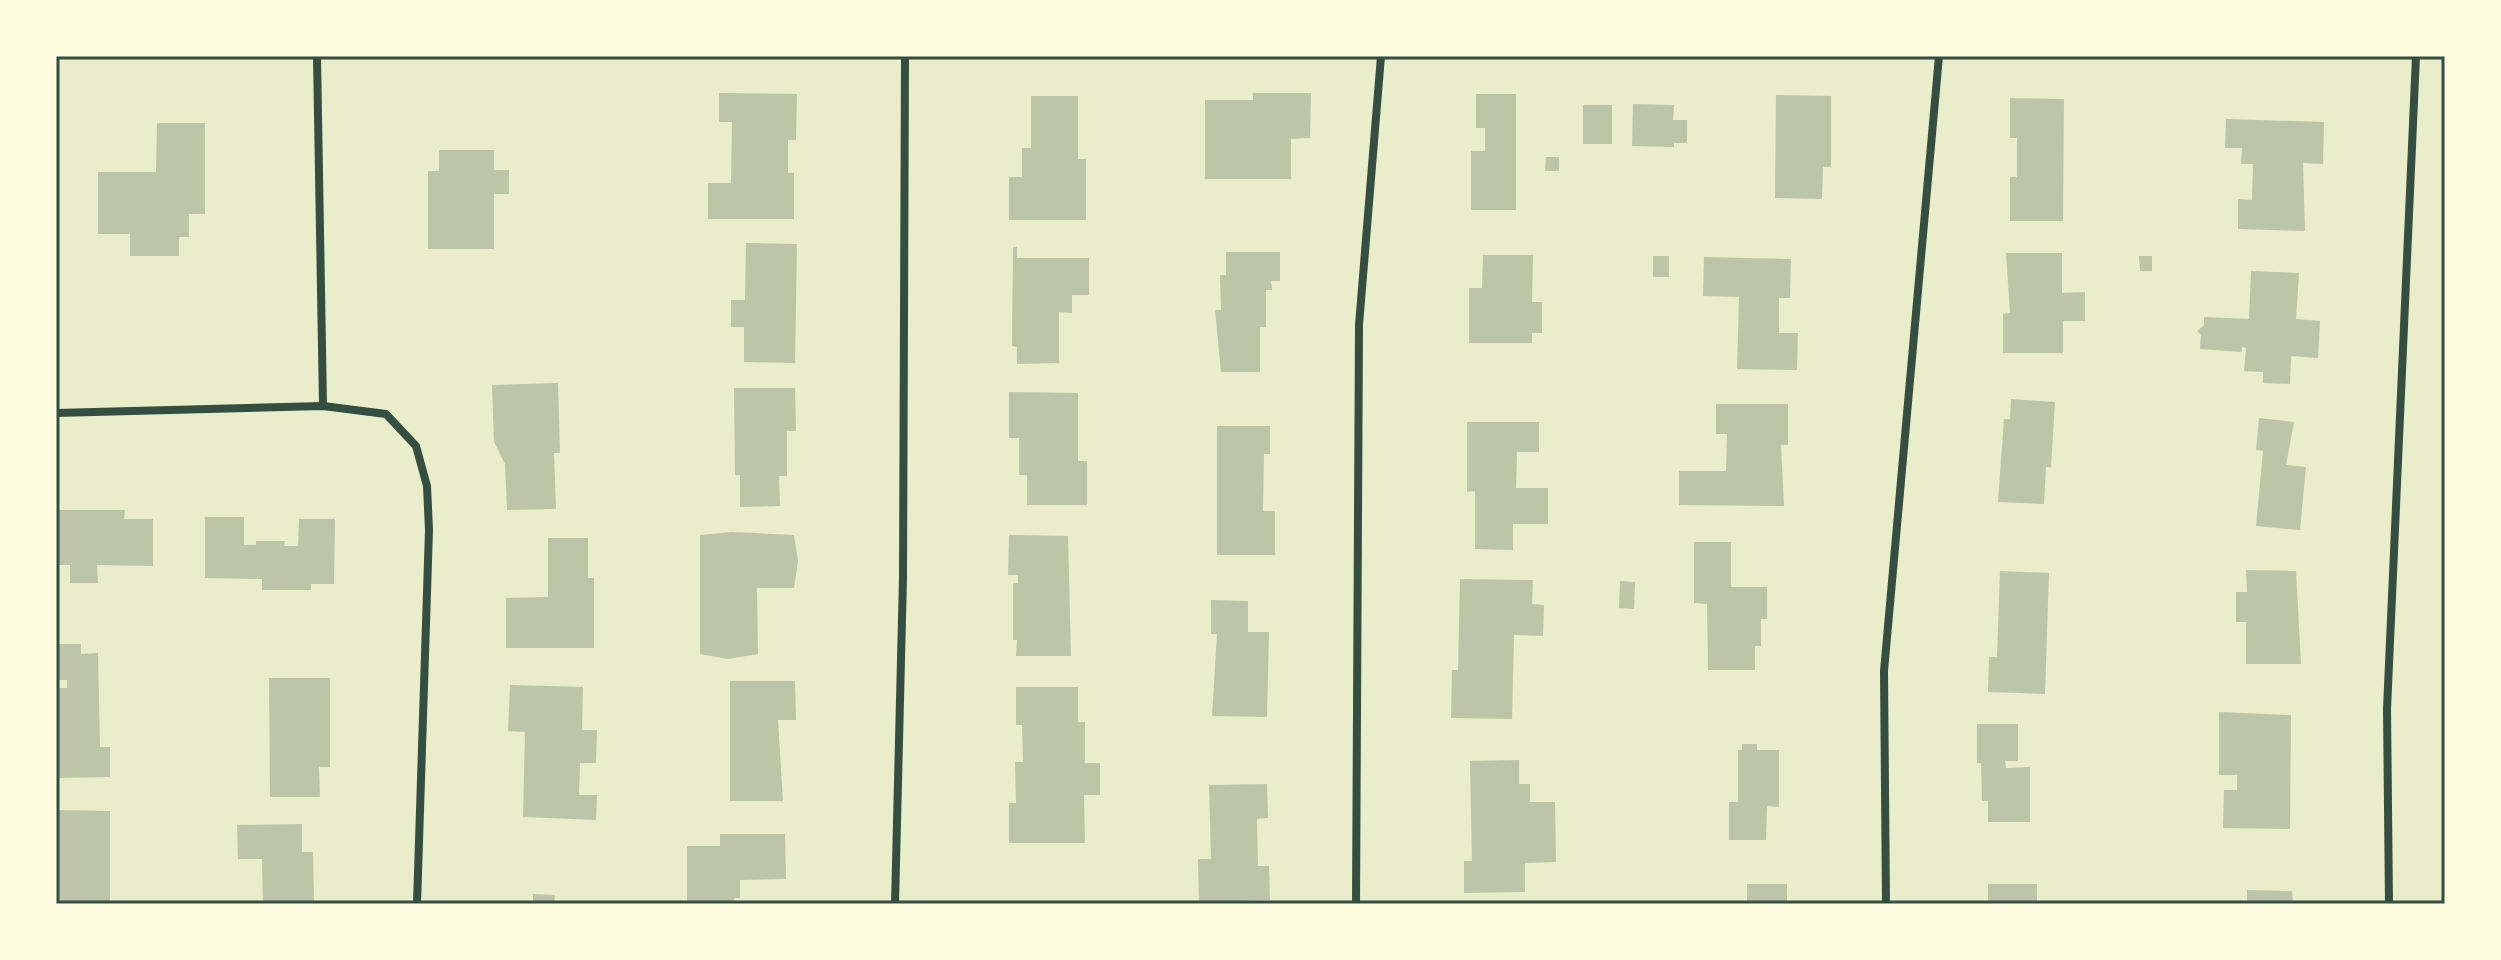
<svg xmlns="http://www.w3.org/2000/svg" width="2501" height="960" font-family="'Source Sans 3',sans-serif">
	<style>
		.building { fill: #bcc5a7 }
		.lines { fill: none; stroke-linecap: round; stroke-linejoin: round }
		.minor { stroke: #344e41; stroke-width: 8 }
		.neatline { fill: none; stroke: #344e41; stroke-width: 3 }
	</style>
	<rect width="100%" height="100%" fill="#e9edc9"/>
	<g class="building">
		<path d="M 719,93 L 797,94 L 796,140 L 788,140 L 788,173 L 794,173 L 794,219 L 708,219 L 708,183 L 731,183 L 732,122 L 719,122 Z"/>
		<path d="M 1253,93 L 1311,93 L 1310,138 L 1291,139 L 1291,179 L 1205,179 L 1205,100 L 1253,100 Z"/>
		<path d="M 1476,94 L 1516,94 L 1516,210 L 1471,210 L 1471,151 L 1485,151 L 1485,128 L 1476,128 Z"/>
		<path d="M 1776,95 L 1831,96 L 1831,167 L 1823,167 L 1822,199 L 1775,198 Z"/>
		<path d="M 1031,96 L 1078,96 L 1078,159 L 1086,159 L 1086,220 L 1009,220 L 1009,177 L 1022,177 L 1022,148 L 1031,148 Z"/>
		<path d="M 2010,98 L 2064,99 L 2063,221 L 2010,221 L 2010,177 L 2017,177 L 2017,138 L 2010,138 Z"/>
		<path d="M 1633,104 L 1674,105 L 1673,120 L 1687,120 L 1687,143 L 1674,143 L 1674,147 L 1632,146 Z"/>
		<rect x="1583" y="105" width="29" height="39"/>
		<path d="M 2226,119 L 2324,122 L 2323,164 L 2303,163 L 2305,231 L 2238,229 L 2238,199 L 2252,200 L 2253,164 L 2241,164 L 2242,148 L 2225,148 Z"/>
		<path d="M 157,123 L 205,123 L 205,214 L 189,214 L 189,237 L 179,237 L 179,256 L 130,256 L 130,234 L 98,234 L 98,172 L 156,172 Z"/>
		<path d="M 439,150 L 494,150 L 494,170 L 509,170 L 509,194 L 494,194 L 494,249 L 428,249 L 428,171 L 439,171 Z"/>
		<path d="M 1546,157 L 1559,157 L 1559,171 L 1545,171 Z"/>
		<path d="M 746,243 L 797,244 L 795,363 L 744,362 L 744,327 L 731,327 L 731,300 L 745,300 Z"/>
		<path d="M 1013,247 L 1017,247 L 1017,258 L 1089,258 L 1089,295 L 1072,295 L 1072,313 L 1059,312 L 1059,363 L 1017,364 L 1017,347 L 1012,346 Z"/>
		<path d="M 1226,252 L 1280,252 L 1280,281 L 1271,281 L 1272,290 L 1266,290 L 1266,327 L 1260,327 L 1260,372 L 1221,372 L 1215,310 L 1221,310 L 1220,275 L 1226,275 Z"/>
		<path d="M 2006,253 L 2062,253 L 2062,293 L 2085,292 L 2085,321 L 2063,321 L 2063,353 L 2003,353 L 2003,314 L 2010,313 Z"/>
		<path d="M 1483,255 L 1533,255 L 1532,302 L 1542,302 L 1542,333 L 1532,333 L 1532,343 L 1469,343 L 1469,288 L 1482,288 Z"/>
		<rect x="1653" y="256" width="16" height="21"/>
		<path d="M 2139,256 L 2152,256 L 2152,271 L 2140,271 Z"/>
		<path d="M 1704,257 L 1791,259 L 1790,298 L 1779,298 L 1779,333 L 1798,333 L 1797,370 L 1737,369 L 1739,297 L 1703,296 Z"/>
		<path d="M 2251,271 L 2299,273 L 2296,319 L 2320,321 L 2318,358 L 2291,356 L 2290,384 L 2263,383 L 2263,372 L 2244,371 L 2246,348 L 2242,347 L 2242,352 L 2200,349 L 2201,335 L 2197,331 L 2204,325 L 2204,317 L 2249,319 Z"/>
		<path d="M 558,383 L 560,453 L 554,453 L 556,509 L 507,510 L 505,464 L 494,442 L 492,385 Z"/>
		<path d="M 734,388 L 795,388 L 796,431 L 787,431 L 787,476 L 779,476 L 780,506 L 740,507 L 740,475 L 735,475 Z"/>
		<path d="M 1009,392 L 1078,393 L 1078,461 L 1087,461 L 1087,505 L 1027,505 L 1027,475 L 1019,475 L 1019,438 L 1009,438 Z"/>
		<path d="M 2011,399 L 2055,402 L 2051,467 L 2046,467 L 2044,504 L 1998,502 L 2004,419 L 2010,419 Z"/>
		<path d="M 1716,404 L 1788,404 L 1788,445 L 1781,445 L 1784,506 L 1679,505 L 1679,471 L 1726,471 L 1727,434 L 1716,434 Z"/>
		<path d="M 2259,418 L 2294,422 L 2286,465 L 2306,467 L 2300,530 L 2256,526 L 2263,451 L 2256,450 Z"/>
		<path d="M 1467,422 L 1539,422 L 1539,452 L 1517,452 L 1516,488 L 1548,488 L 1548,524 L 1513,524 L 1513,550 L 1475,549 L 1475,491 L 1467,492 Z"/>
		<path d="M 1217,426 L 1270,426 L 1270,454 L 1264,454 L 1263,511 L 1275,511 L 1275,555 L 1217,555 Z"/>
		<path d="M 56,510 L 125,510 L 124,519 L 153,519 L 153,566 L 97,565 L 98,583 L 70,583 L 70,565 L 56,565 Z"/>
		<path d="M 205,517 L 244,517 L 244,545 L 256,545 L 256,541 L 285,541 L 284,546 L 298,546 L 299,519 L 335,519 L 334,584 L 311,584 L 311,590 L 262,590 L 262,579 L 205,578 Z"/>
		<path d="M 731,532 L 794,535 L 798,561 L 794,588 L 757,588 L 758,654 L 728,659 L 700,654 L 700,535 Z"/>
		<path d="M 1009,535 L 1068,536 L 1071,656 L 1016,656 L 1017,640 L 1013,640 L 1013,583 L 1018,583 L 1018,575 L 1008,575 Z"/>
		<path d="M 548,538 L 588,538 L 588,578 L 594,578 L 594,648 L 506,648 L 506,598 L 548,597 Z"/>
		<path d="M 1694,542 L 1731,542 L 1731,587 L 1767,587 L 1767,619 L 1761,619 L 1761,646 L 1755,646 L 1755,670 L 1708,670 L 1707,604 L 1694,603 Z"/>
		<path d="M 2246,570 L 2296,571 L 2301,664 L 2246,664 L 2246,622 L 2236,622 L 2236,592 L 2247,592 Z"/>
		<path d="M 2000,571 L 2049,573 L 2045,694 L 1988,692 L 1989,657 L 1997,657 Z"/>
		<path d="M 1460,579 L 1533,580 L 1532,604 L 1544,605 L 1543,636 L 1514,635 L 1512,719 L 1451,718 L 1452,670 L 1458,670 Z"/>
		<path d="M 1620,581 L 1635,582 L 1634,609 L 1619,608 Z"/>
		<path d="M 1211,600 L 1248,601 L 1248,632 L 1269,632 L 1267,717 L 1212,716 L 1217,634 L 1211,634 Z"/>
		<path d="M 56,644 L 81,644 L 81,654 L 98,653 L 100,747 L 110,747 L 110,777 L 56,778 L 56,705 L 59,705 L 59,688 L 67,688 L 67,680 L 56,680 Z"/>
		<path d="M 269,678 L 330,678 L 330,767 L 319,767 L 320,797 L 270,797 Z"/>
		<path d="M 730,681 L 795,681 L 796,720 L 778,720 L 783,801 L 730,801 Z"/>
		<path d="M 510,685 L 583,687 L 582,730 L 597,730 L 596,763 L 580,763 L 579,795 L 597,795 L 596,820 L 523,817 L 525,732 L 508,731 Z"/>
		<path d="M 1016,687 L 1078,687 L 1078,722 L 1085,722 L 1085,763 L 1100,763 L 1100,795 L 1084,795 L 1085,843 L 1009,843 L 1009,803 L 1016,803 L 1015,762 L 1023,762 L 1022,725 L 1016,725 Z"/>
		<path d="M 2219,712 L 2291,715 L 2290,829 L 2223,828 L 2224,790 L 2237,790 L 2237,775 L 2219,775 Z"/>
		<path d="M 1977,724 L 2018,724 L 2018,761 L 2005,761 L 2006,768 L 2030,767 L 2030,822 L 1988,822 L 1988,801 L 1982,801 L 1981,763 L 1977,763 Z"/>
		<path d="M 1742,744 L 1757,744 L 1757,750 L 1779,750 L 1779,807 L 1767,806 L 1766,840 L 1729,840 L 1729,802 L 1738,802 L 1738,750 L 1742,750 Z"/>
		<path d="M 1519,760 L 1519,784 L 1530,784 L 1530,802 L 1555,802 L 1556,862 L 1525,863 L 1525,892 L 1464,893 L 1464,861 L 1472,861 L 1470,761 Z"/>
		<path d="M 1267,784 L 1268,818 L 1257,819 L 1258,866 L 1269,866 L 1270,900 L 1199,902 L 1198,859 L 1211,859 L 1209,785 Z"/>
		<path d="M 56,810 L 110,811 L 110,904 L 56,904 Z"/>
		<path d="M 302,824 L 302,852 L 313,852 L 314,904 L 263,904 L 262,859 L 238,859 L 237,825 Z"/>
		<path d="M 720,834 L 785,834 L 786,879 L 740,880 L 740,898 L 734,898 L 734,904 L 687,904 L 687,846 L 720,846 Z"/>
		<rect x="1747" y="884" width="40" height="20"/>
		<rect x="1988" y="884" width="49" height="20"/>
		<path d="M 2247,890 L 2292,891 L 2293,904 L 2247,904 Z"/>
		<path d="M 533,894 L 555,895 L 554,904 L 533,904 Z"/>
	</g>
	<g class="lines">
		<g class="minor">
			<path d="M 317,56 L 323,406"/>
			<path d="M 56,413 L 323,406 L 386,414 L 416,446 L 427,486 L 429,530 L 417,904"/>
			<path d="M 895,904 L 903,578 L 905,56"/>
			<path d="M 1356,904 L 1359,325 L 1381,56"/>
			<path d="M 1886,904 L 1884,671 L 1939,56"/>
			<path d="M 2389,904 L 2387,709 L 2416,56"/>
		</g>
	</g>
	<rect width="2501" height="960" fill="none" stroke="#fefae0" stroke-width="116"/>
	<rect x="58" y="58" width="2385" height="844" class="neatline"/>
</svg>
